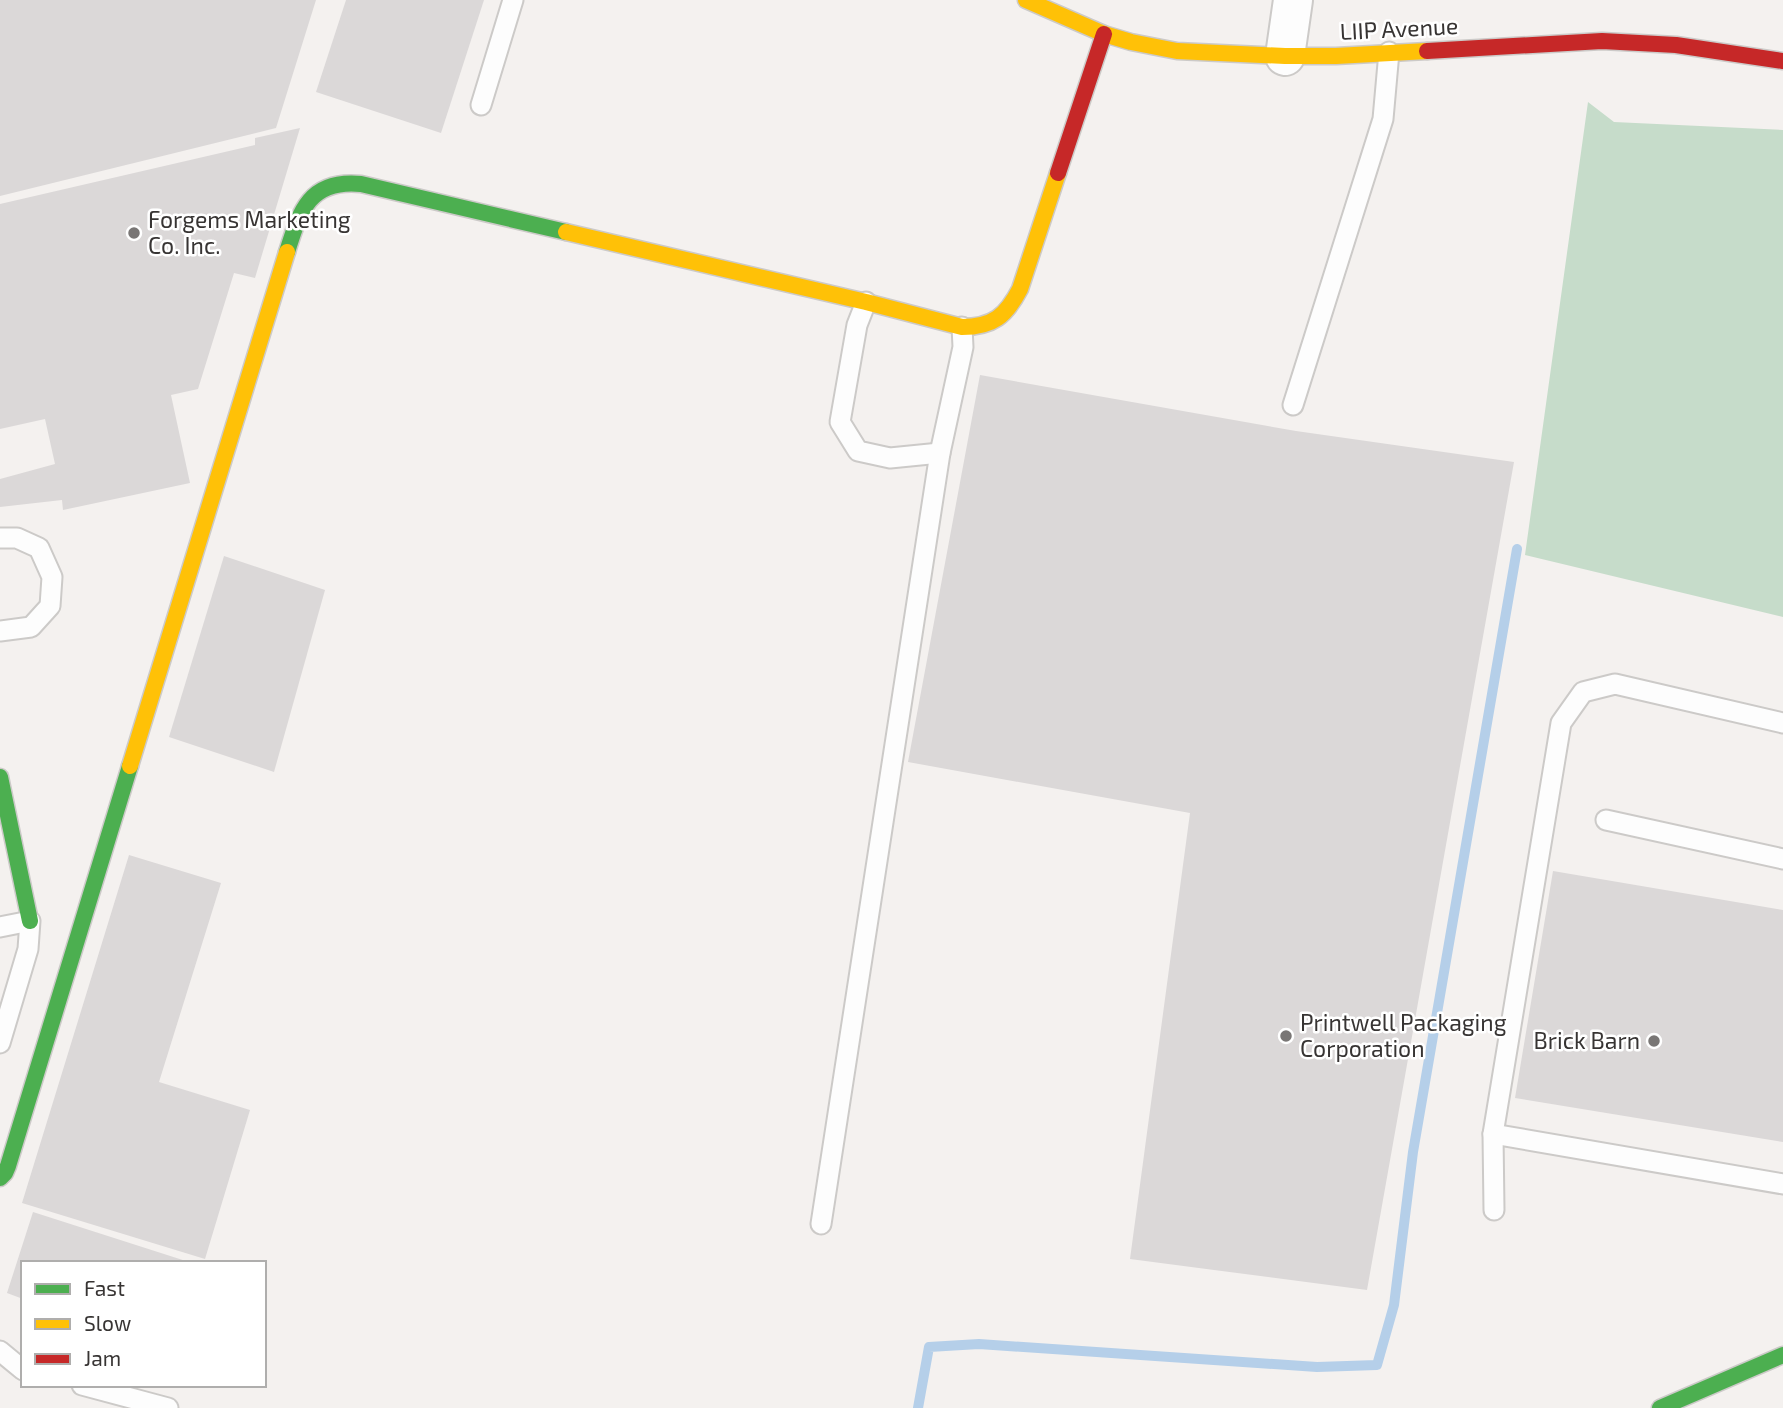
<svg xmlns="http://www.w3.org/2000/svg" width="1783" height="1408" font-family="'Exo 2',sans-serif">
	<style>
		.green { fill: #c6dcca }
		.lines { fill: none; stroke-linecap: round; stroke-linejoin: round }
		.stream { stroke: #b5cfe9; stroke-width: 10 }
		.building { fill: #dbd8d8 }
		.lane-casing { stroke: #cccac8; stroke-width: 23 }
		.street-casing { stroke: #cccac8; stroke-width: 42 }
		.fast-casing { stroke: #cccac8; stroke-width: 19 }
		.slow-casing { stroke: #cccac8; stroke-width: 19 }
		.jam-casing { stroke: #cccac8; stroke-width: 19 }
		.lane { stroke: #fdfdfd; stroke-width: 19 }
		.street { stroke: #fdfdfd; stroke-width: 38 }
		.fast { stroke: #4caf50; stroke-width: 16 }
		.slow { stroke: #ffc107; stroke-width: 16 }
		.jam { stroke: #c62828; stroke-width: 16 }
		.poi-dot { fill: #797675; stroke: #fff; stroke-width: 2.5 }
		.labels { text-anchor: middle; stroke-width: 5; stroke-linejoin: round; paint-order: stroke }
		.street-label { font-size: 23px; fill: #373433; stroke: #fff }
		.poi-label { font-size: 23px; fill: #373433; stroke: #fff; text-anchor: start }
	</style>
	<rect width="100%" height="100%" fill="#f4f1ef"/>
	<path class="green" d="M 1588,102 L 1614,122 L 1783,130 L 1783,617 L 1525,555 Z"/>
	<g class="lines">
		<path class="stream" d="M 918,1408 L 929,1347 L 979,1344 L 1317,1367 L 1377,1365 L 1394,1305 L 1413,1152 L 1517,549"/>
	</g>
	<g class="building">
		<path d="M 0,0 L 316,0 L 276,128 L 0,196 Z"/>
		<path d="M 346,0 L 484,0 L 441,133 L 316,92 Z"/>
		<path d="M 300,128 L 255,278 L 234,273 L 198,389 L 171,395 L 190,483 L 63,510 L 62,500 L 0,507 L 0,479 L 55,464 L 45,419 L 0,429 L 0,204 L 255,145 L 255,138 Z"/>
		<path d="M 980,375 L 1296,431 L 1514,462 L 1367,1290 L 1130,1259 L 1190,813 L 908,762 Z"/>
		<path d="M 224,556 L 325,590 L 274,772 L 169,737 Z"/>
		<path d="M 129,855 L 221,883 L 159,1082 L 250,1110 L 205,1259 L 22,1203 Z"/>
		<path d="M 1553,871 L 1783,910 L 1783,1142 L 1515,1098 Z"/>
		<path d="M 33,1212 L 189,1262 L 189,1263 L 23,1263 L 23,1299 L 7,1293 Z"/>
	</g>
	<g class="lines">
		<g class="lane-casing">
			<g id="lane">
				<path d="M 481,105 L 513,0"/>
				<path d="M 866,302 L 857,325 L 840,422 L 858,451 L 890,458 L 940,453"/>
				<path d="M 1293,405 L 1383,119 L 1389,52"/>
				<path d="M 0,538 L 17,538 L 39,548 L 52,577 L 50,606 L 31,627 L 0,631"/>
				<path d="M 1606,820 L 1783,859"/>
				<path d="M 0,927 L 30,921 L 28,949 L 0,1043"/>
				<path d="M 1493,1134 L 1783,1184"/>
				<path d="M 1494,1210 L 1493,1134 L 1561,723 L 1583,692 L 1615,684 L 1783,723"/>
				<path d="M 821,1224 L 940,453 L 963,347 L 962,327"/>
				<path d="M 0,1351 L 23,1370"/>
				<path d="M 82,1385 L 168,1408"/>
			</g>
		</g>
		<g class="street-casing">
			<path id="street" d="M 1285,56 L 1293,0"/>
		</g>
		<g class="fast-casing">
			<g id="fast">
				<path d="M 287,252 C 300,210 310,179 361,184 L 566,232"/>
				<path d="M 0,777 L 30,921"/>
				<path d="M 0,1178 L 5,1173 L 8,1166 L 130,766"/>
				<path d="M 1660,1408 L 1783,1355"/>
			</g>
		</g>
		<g class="slow-casing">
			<g id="slow">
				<path d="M 1026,0 L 1104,34 L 1131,42 L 1177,51 L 1285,56 L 1336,56 L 1427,51"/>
				<path d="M 566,232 L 866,302 L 962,327 C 993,327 1006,316 1020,289 L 1058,173"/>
				<path d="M 130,766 L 287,252"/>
			</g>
		</g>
		<g class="jam-casing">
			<g id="jam">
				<path d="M 1427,51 L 1602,41 L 1676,45 L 1783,61"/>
				<path d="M 1058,173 L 1104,34"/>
			</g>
		</g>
		<use href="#lane" class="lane"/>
		<use href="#street" class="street"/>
		<use href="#fast" class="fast"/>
		<use href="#slow" class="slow"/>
		<use href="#jam" class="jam"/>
	</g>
	<g class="poi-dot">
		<circle cx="134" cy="233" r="7"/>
		<circle cx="1286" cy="1036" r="7"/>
		<circle cx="1654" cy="1041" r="7"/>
	</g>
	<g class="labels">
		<g class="street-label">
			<text transform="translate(1399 29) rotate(-3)" y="8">LIIP Avenue</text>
		</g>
		<g class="poi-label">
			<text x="148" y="228">Forgems Marketing<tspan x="148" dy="26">Co. Inc.</tspan></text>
			<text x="1300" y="1031">Printwell Packaging<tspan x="1300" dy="26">Corporation</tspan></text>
			<text x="1640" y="1049" text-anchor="end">Brick Barn</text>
		</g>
	</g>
	<rect x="21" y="1261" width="245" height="126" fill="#ffffff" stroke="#afaead" stroke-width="2"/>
	<rect x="35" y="1284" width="35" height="10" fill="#4caf50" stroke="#afaead" stroke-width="2"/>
	<text x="84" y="1296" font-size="21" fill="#373433">Fast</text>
	<rect x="35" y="1319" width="35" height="10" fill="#ffc107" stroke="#afaead" stroke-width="2"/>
	<text x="84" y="1331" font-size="21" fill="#373433">Slow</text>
	<rect x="35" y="1354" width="35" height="10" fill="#c62828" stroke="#afaead" stroke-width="2"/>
	<text x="84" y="1366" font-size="21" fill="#373433">Jam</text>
</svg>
